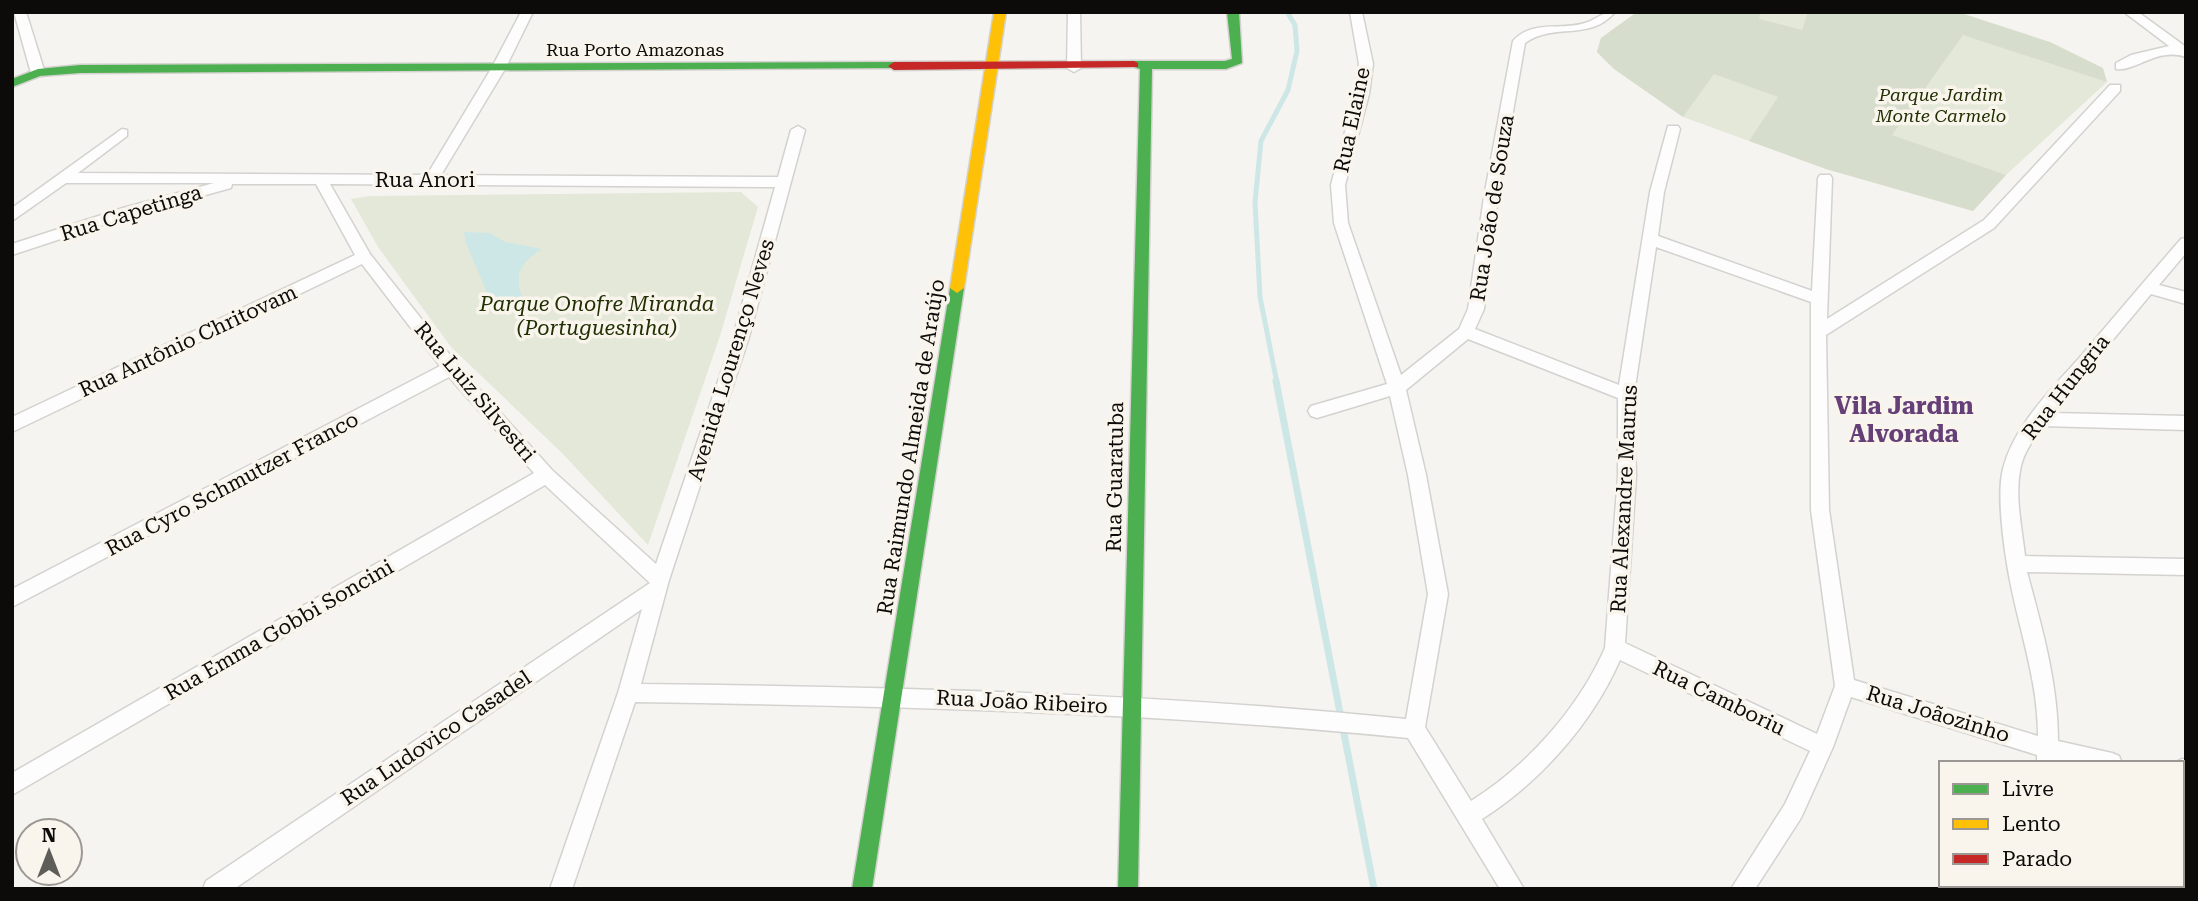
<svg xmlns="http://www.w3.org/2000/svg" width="2198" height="901" font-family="'Roboto Serif',serif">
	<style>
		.green { fill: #e3e8d8 }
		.forest { fill: #d7ddcc }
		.water { fill: #cde7e6 }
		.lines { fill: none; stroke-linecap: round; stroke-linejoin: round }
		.stream-far1 { stroke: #cde7e6; stroke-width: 5 }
		.stream { stroke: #cde7e6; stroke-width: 7 }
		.street-casing { stroke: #d3d2cf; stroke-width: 3 }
		.fast-casing { stroke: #d3d2cf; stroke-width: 3 }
		.slow-casing { stroke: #d3d2cf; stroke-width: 3 }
		.jam-casing { stroke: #d3d2cf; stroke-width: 3 }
		.street { fill: #fefdfd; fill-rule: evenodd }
		.fast { fill: #4caf50; fill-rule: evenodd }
		.slow { fill: #ffc107; fill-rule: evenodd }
		.jam { fill: #c62828; fill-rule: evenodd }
		.labels { text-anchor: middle; stroke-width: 7; stroke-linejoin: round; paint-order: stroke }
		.far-street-label { font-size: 18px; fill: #0d0b09; stroke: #f9f5ed }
		.far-park-label { font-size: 18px; font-style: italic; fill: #213002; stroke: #f9f5ed }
		.street-label { font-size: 21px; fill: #0d0b09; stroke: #f9f5ed }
		.park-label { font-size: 21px; font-style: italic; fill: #213002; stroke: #f9f5ed }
		.quarter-label { font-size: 24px; font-weight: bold; fill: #643f78; stroke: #f9f5ed }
	</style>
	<rect width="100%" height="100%" fill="#f6f4f0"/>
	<g class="green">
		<path d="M 1637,12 L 1958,12 L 2103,71 L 2107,82 L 2006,175 L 1973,211 L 1826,169 L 1683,117 L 1614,69 L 1597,52 L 1601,38 Z"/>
		<path d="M 741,192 L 758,207 L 720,336 L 648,545 L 562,453 L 451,347 L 378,247 L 351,199 L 370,196 Z"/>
	</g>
	<path class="forest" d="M 1637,12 L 1761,12 L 1759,19 L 1802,30 L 1808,12 L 1958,12 L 2050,42 L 2103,68 L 2107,82 L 1963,35 L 1892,135 L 2006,175 L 1973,211 L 1826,169 L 1749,141 L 1778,97 L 1714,74 L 1683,117 L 1614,69 L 1597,52 L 1601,38 Z"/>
	<path class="water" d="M 464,232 L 490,233 L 505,242 L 542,249 C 510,269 518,281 526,314 L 490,300 L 466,243 Z"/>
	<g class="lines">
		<path class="stream-far1" d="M 1277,383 L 1260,297 L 1255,202 L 1261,141 L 1288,90 L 1297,51 L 1295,25 L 1287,12"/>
		<path class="stream" d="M 1276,381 L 1374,889"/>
		<g class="street-casing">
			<g id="street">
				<path d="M 14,12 L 26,12 L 45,73 L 43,76 L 33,76 L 31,73 Z"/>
				<path d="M 521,12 L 533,12 L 505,69 L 441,175 L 778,177 L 791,130 L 798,126 L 805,130 L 749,337 L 669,580 L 641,684 C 896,687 1151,693 1406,719 L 1428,594 L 1408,475 L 1390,396 L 1317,418 L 1311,416 L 1308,411 L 1311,406 L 1387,384 L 1334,223 L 1331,185 L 1355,94 L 1359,64 L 1350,12 L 1362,12 L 1373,64 L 1369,94 L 1345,185 L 1348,223 L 1401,375 L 1459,329 L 1468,309 L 1484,197 L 1513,41 C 1533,19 1560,31 1585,23 C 1598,19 1601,12 1615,12 C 1590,42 1554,22 1525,43 L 1498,197 L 1484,309 L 1475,329 L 1619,385 L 1650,192 L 1668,126 L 1678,126 L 1680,129 L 1664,192 L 1658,236 L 1812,291 L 1818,178 L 1820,175 L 1830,175 L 1832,178 L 1827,319 L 1984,220 L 2110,85 L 2120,85 L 2120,91 L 1994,228 L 1826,335 L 1829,510 L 1854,680 L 2038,736 C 2038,676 2016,622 2007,564 C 2003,539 1997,492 2003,469 C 2014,425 2052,389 2081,356 C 2114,317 2147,278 2181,239 L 2186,238 L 2186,253 L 2159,285 L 2186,292 L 2186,304 L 2151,294 L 2052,413 L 2186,416 L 2186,430 L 2042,426 C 2033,440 2022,455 2020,471 C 2015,498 2022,529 2025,556 L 2186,559 L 2186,575 L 2027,572 C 2042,628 2058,683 2058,741 L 2112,753 L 2119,756 L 2122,763 L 2037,763 L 2037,755 L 1851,697 L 1833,747 L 1801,818 L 1755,889 L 1731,889 L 1785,804 L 1810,751 L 1620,660 C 1592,724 1540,782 1482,819 L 1524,889 L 1500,889 L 1408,738 C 1151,712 893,706 635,702 L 572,889 L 550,889 L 618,693 L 642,609 L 234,889 L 203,889 L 206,881 L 650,583 L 545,485 L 12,795 L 12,773 L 534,473 L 449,377 L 12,607 L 12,589 L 440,366 L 362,264 L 12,432 L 12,417 L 355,255 L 316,184 L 232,184 L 231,188 L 133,215 L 12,255 L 12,244 L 123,208 L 214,183 L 66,183 L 12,221 L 12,208 L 122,129 L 127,130 L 127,136 L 78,173 L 427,175 L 491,69 ZM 330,184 L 775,187 L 733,337 L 656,564 L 552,470 L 457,364 L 370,254 ZM 1656,247 L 1811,302 L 1811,510 L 1835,686 L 1817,734 L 1625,643 L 1636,476 L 1634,394 ZM 1468,339 L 1618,398 L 1618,476 L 1605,648 C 1578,709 1527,766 1471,801 L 1425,727 L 1448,594 L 1426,475 L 1406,390 Z"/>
				<path d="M 1068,12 L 1080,12 L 1081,68 L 1074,72 L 1067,68 Z"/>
				<path d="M 2124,12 L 2138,12 L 2186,47 L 2186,57 C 2157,47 2136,72 2116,69 L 2116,63 L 2131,55 L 2169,46 Z"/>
				<path d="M 2182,759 L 2186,759 L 2186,779 L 2182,779 L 2182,763 L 2174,763 Z"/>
				<path d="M 2005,885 L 2028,885 L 2027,889 L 2004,889 Z"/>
				<path d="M 2044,885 L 2067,885 L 2068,889 L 2045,889 Z"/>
			</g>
		</g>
		<g class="fast-casing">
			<g id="fast">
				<path d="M 1227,12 L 1239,12 L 1242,63 L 1226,69 L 1152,69 L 1138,889 L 1118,889 L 1140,69 L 1128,65 L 1134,61 L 1225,61 L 1232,59 Z"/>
				<path d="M 894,62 L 900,66 L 898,68 L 80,73 L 40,76 L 12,87 L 12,79 L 38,69 L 80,65 Z"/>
				<path d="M 957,283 L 964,288 L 872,889 L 852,889 L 950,288 Z"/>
			</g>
		</g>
		<g class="slow-casing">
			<path id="slow" d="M 994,12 L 1006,12 L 964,288 L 957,293 L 950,288 Z"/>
		</g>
		<g class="jam-casing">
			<path id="jam" d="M 1134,61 L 1138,63 L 1138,67 L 894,70 L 888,66 L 894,62 Z"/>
		</g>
		<use href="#street" class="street"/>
		<use href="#fast" class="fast"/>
		<use href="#slow" class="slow"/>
		<use href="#jam" class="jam"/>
	</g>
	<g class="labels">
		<g class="far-street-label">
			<text x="635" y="56">Rua Porto Amazonas</text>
		</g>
		<g class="far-park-label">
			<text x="1941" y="101">Parque Jardim<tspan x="1941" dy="21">Monte Carmelo</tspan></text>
		</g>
		<g class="street-label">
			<text transform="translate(1352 120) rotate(-78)" y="7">Rua Elaine</text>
			<text x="425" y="187">Rua Anori</text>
			<text transform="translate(1492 208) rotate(-81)" y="7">Rua João de Souza</text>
			<text transform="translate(131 213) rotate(-17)" y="7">Rua Capetinga</text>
			<text transform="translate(188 341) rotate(-25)" y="7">Rua Antônio Chritovam</text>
			<text transform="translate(731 360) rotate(-73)" y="7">Avenida Lourenço Neves</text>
			<text transform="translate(2066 387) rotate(-52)" y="7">Rua Hungria</text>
			<text transform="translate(475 392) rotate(50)" y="7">Rua Luiz Silvestri</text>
			<text transform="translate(911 447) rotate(-81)" y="7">Rua Raimundo Almeida de Araújo</text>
			<text transform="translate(1115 477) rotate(-89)" y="7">Rua Guaratuba</text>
			<text transform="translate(232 484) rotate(-28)" y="7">Rua Cyro Schmutzer Franco</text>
			<text transform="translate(1624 499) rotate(-87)" y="7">Rua Alexandre Maurus</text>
			<text transform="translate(279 630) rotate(-30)" y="7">Rua Emma Gobbi Soncini</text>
			<text transform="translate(1719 698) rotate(26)" y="7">Rua Camboriu</text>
			<text transform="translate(1022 702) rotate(3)" y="7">Rua João Ribeiro</text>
			<text transform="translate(1938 714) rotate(17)" y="7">Rua Joãozinho</text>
			<text transform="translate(436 738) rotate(-34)" y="7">Rua Ludovico Casadel</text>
		</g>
		<g class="park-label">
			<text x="597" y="311">Parque Onofre Miranda<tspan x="597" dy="24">(Portuguesinha)</tspan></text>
		</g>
		<g class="quarter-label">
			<text x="1904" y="414">Vila Jardim<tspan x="1904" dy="28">Alvorada</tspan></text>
		</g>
	</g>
	<rect width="2198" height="901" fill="none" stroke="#0d0b09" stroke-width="28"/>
	<rect x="1939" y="761" width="245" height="126" fill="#f9f5ed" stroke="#9b9792" stroke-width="2"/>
	<rect x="1953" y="784" width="35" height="10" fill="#4caf50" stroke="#9b9792" stroke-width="2"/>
	<text x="2002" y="796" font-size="21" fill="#0d0b09">Livre</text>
	<rect x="1953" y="819" width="35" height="10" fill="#ffc107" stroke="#9b9792" stroke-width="2"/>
	<text x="2002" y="831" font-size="21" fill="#0d0b09">Lento</text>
	<rect x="1953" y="854" width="35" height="10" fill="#c62828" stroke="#9b9792" stroke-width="2"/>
	<text x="2002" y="866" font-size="21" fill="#0d0b09">Parado</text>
	<g transform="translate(49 852)"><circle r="33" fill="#f9f5ed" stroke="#9b9792" stroke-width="2"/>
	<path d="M0-5L12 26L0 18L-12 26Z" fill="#5f5d5a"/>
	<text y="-10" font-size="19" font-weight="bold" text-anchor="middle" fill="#0d0b09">N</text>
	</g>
</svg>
